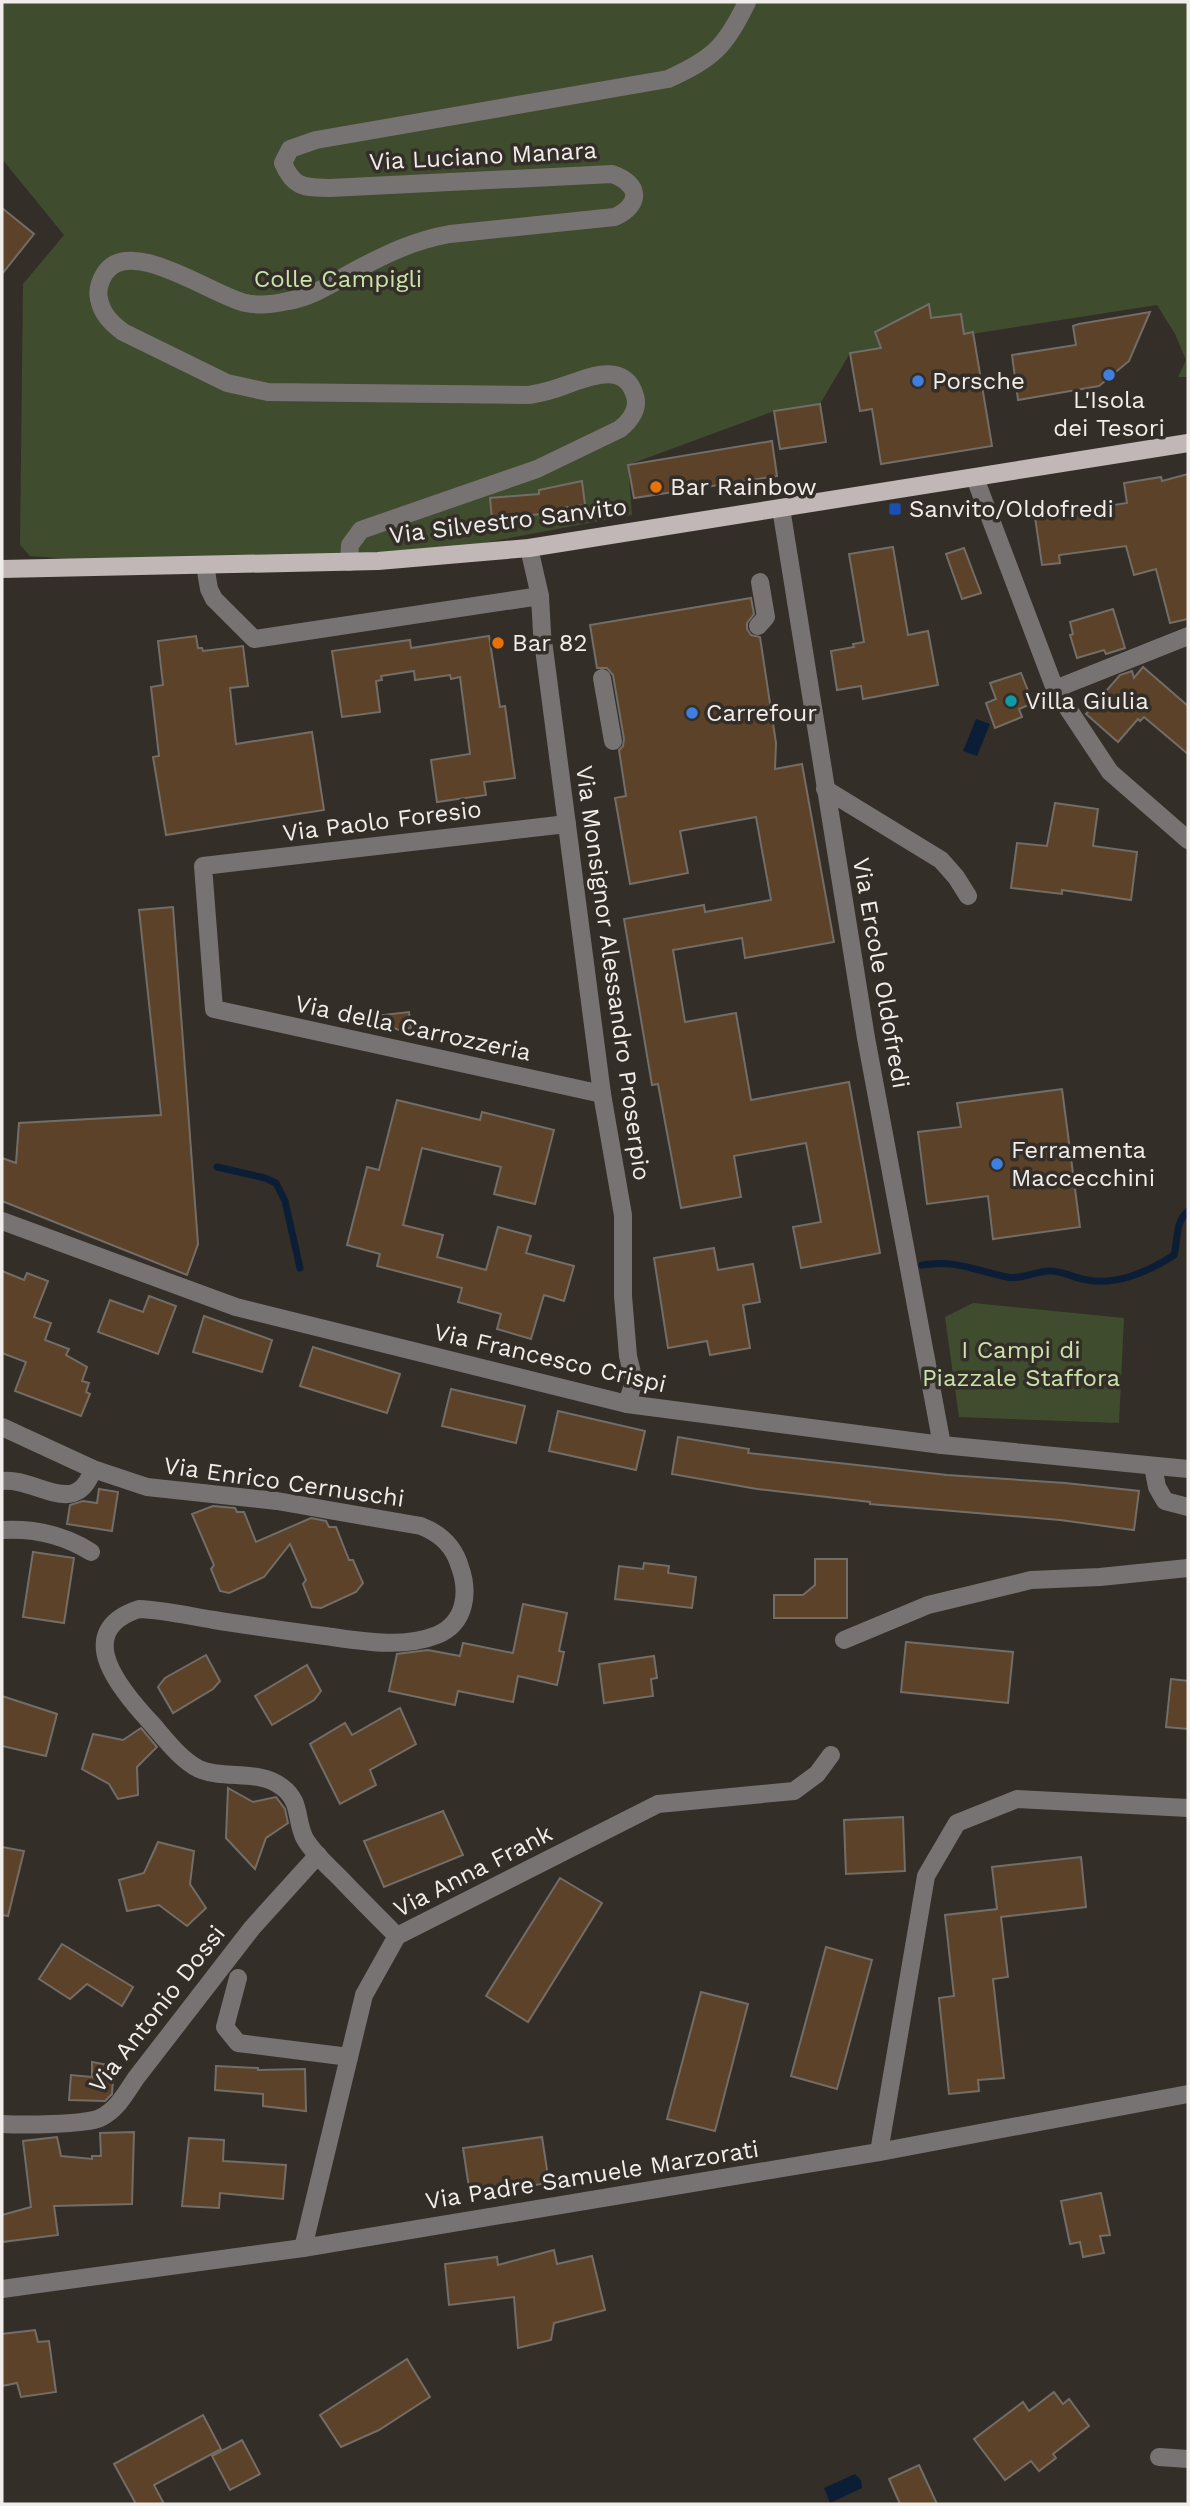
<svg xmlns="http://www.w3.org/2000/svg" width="1190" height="2506" font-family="'Work Sans',sans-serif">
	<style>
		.green { fill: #404c2e }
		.water { fill: #0c1e36 }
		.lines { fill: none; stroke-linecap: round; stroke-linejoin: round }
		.stream { stroke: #0c1e36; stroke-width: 7 }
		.building { fill: #5b4228; stroke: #736d67; stroke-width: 2 }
		.minor { stroke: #787373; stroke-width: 18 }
		.major { stroke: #c0b7b6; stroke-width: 18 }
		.shop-dot { fill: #3f7fe0; stroke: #342e29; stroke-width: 2.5 }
		.food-dot { fill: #e8710a; stroke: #342e29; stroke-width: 2.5 }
		.transit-dot { fill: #1a4fb4; stroke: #342e29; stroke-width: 2.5 }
		.culture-dot { fill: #0f9aa8; stroke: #342e29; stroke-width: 2.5 }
		.labels { text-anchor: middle; stroke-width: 7; stroke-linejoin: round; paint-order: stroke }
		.street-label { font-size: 24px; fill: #f1edea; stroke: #342e29 }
		.park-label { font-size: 24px; fill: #c9e3a8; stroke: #342e29 }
		.poi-label { font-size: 24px; fill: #f1edea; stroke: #342e29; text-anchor: start }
	</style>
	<rect width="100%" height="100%" fill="#342e29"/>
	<g class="green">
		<path d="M 2,2 L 1188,2 L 1188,377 L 1178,377 L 1186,360 L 1175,334 L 1157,305 L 850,353 L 820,404 L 774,411 L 628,465 L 632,515 L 441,551 L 79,560 L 30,556 L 20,545 L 23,284 L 64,235 L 2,159 Z"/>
		<path d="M 973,1303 L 1124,1318 L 1119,1423 L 959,1417 L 945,1317 Z"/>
	</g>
	<g class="water">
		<path d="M 976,719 L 990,724 L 977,756 L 963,751 Z"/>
		<path d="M 855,2474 L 861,2480 L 862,2488 L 830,2503 L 824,2488 Z"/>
	</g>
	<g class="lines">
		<g class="stream">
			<path d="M 217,1167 L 265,1178 L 276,1183 L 285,1201 L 300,1268"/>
			<path d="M 922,1265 C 954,1259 977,1271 1007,1277 C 1022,1280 1035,1271 1050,1271 C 1063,1271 1074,1278 1087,1280 C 1116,1286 1150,1271 1174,1255 C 1178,1240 1175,1222 1188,1211"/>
		</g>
	</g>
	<g class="building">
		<path d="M 2,208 L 34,234 L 2,274 Z"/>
		<path d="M 929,304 L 931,318 L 961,314 L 964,334 L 973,332 L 992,446 L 881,464 L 872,409 L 860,411 L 850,353 L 881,348 L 875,332 Z"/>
		<path d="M 1150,312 L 1129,361 L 1099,386 L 1018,400 L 1012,355 L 1076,345 L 1073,326 L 1079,324 Z"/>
		<path d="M 820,404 L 826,442 L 780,449 L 774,411 Z"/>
		<path d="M 772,441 L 777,476 L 634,498 L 628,465 Z"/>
		<path d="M 1188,474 L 1188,619 L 1170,623 L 1156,569 L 1134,575 L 1126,546 L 1059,555 L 1060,563 L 1042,565 L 1035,517 L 1127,503 L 1124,483 L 1161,477 L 1162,481 Z"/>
		<path d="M 582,481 L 585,505 L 560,508 L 561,512 L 492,519 L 490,498 L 539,494 L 539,490 Z"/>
		<path d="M 893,547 L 908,635 L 928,631 L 938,685 L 863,699 L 861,686 L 837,690 L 831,651 L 854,647 L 853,644 L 864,642 L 849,554 Z"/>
		<path d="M 964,548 L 981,593 L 962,599 L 946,554 Z"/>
		<path d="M 751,598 L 754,614 L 747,623 L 747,629 L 751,635 L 760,637 L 776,743 L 775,769 L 802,764 L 834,942 L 745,958 L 742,938 L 673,950 L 685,1022 L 736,1013 L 751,1100 L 849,1082 L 880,1253 L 801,1268 L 793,1227 L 821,1222 L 806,1143 L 734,1156 L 741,1197 L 681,1208 L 658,1084 L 652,1085 L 624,919 L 704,905 L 705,912 L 771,900 L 756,817 L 680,831 L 688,873 L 630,884 L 615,798 L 626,796 L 619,750 L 623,746 L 624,739 L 613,675 L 607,668 L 597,668 L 590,625 Z"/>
		<path d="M 1113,609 L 1125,648 L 1106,654 L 1104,650 L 1077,658 L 1070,635 L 1073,634 L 1070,622 Z"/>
		<path d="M 196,636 L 198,648 L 202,648 L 203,651 L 243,646 L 248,686 L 230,688 L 236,744 L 312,732 L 324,810 L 166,835 L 153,757 L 159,756 L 151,687 L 163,685 L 158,641 Z"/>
		<path d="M 489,636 L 500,707 L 505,706 L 515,778 L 484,782 L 486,795 L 437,802 L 431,760 L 470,754 L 460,677 L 451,679 L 450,675 L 415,680 L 414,671 L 381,676 L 382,680 L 376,681 L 380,712 L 342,717 L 332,651 L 410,640 L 411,648 Z"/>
		<path d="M 1143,667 L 1188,706 L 1188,754 L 1144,717 L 1140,721 L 1138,719 L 1118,742 L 1086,714 L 1120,675 L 1132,671 L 1134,678 Z"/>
		<path d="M 1021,673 L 1033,703 L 1019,709 L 1022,717 L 995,728 L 986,703 L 996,699 L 990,683 Z"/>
		<path d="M 1055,803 L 1098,809 L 1093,846 L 1137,852 L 1131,900 L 1062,890 L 1062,894 L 1011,888 L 1017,843 L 1047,846 Z"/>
		<path d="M 173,907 L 198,1244 L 187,1275 L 2,1201 L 2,1158 L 16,1163 L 19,1123 L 161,1115 L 139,910 Z"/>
		<path d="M 409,1012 L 411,1028 L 399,1030 L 365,1017 Z"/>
		<path d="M 1062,1089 L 1080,1227 L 993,1239 L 988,1196 L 927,1204 L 918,1132 L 961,1127 L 957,1103 Z"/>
		<path d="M 397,1100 L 480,1120 L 482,1112 L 554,1130 L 535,1204 L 494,1194 L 501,1167 L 422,1148 L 403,1225 L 443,1235 L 437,1257 L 486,1270 L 498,1227 L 531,1236 L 526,1253 L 574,1266 L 564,1301 L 544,1295 L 531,1339 L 497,1329 L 501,1314 L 458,1302 L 462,1288 L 377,1266 L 380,1254 L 347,1245 L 367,1167 L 379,1170 Z"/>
		<path d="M 714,1248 L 718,1270 L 753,1264 L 760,1302 L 743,1305 L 750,1348 L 710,1355 L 707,1341 L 668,1348 L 654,1258 Z"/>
		<path d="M 2,1271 L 24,1280 L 27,1273 L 48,1281 L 34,1317 L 51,1323 L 45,1340 L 69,1349 L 66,1355 L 87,1367 L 82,1381 L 89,1383 L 86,1392 L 90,1394 L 81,1416 L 15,1391 L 26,1362 L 2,1353 Z"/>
		<path d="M 149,1296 L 176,1306 L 158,1354 L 98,1332 L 110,1300 L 143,1312 Z"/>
		<path d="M 204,1316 L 272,1340 L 262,1372 L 193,1352 Z"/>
		<path d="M 313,1347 L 400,1374 L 387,1413 L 300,1386 Z"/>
		<path d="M 451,1389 L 525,1406 L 516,1443 L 442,1426 Z"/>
		<path d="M 558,1411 L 645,1431 L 636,1470 L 549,1451 Z"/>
		<path d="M 678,1437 L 749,1449 L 748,1453 L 947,1475 L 1065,1483 L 1139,1491 L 1134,1530 L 1060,1520 L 870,1504 L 870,1502 L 757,1489 L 672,1474 Z"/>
		<path d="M 99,1489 L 118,1492 L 112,1531 L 67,1524 L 70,1505 L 83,1501 L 97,1503 Z"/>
		<path d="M 213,1506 L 235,1508 L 237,1512 L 244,1512 L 256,1542 L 311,1518 L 326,1521 L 329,1527 L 336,1527 L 349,1560 L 353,1560 L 363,1583 L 356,1592 L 321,1608 L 312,1607 L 303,1584 L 306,1580 L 290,1544 L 264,1577 L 229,1593 L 220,1591 L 211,1569 L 214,1565 L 192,1514 Z"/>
		<path d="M 33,1552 L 74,1558 L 64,1623 L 23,1617 Z"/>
		<path d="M 815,1559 L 847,1559 L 847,1618 L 774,1618 L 774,1595 L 803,1595 L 815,1585 Z"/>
		<path d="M 644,1563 L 669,1566 L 668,1573 L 696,1577 L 692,1608 L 615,1599 L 619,1566 L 643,1569 Z"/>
		<path d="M 523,1604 L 567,1613 L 559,1651 L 564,1652 L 557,1685 L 518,1676 L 513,1702 L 458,1691 L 455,1705 L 389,1691 L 397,1654 L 428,1650 L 460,1656 L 463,1643 L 513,1653 Z"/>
		<path d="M 906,1642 L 1013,1652 L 1008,1703 L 901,1692 Z"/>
		<path d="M 206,1655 L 220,1681 L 213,1689 L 173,1713 L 158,1687 L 165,1678 Z"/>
		<path d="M 654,1656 L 657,1678 L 651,1679 L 653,1696 L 604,1703 L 599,1664 Z"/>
		<path d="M 307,1665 L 321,1691 L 314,1700 L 272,1725 L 255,1696 Z"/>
		<path d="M 1171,1679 L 1188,1681 L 1188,1729 L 1166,1727 Z"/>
		<path d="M 2,1696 L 57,1714 L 46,1756 L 2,1746 Z"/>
		<path d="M 400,1708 L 416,1744 L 370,1770 L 376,1785 L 340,1804 L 310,1744 L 345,1723 L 352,1735 Z"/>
		<path d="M 141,1728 L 157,1747 L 137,1767 L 138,1795 L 118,1799 L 109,1784 L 82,1769 L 93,1734 L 123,1740 Z"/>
		<path d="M 228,1788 L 253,1802 L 276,1797 L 285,1809 L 288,1823 L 266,1838 L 255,1869 L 226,1838 Z"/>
		<path d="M 443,1811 L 463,1855 L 384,1887 L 364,1841 Z"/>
		<path d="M 903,1817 L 905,1871 L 846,1874 L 844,1820 Z"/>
		<path d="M 158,1842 L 194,1851 L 190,1884 L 206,1908 L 187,1926 L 159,1905 L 127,1911 L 119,1880 L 144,1873 Z"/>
		<path d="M 2,1847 L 24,1851 L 8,1916 L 2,1915 Z"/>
		<path d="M 1081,1857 L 1086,1907 L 1001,1917 L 1008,1977 L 993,1979 L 1004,2078 L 978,2080 L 979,2091 L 949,2094 L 939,1998 L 954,1996 L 945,1915 L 997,1909 L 992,1867 Z"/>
		<path d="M 560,1878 L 602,1903 L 528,2022 L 486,1996 Z"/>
		<path d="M 62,1944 L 133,1987 L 122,2006 L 87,1984 L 70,1999 L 39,1979 Z"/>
		<path d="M 826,1947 L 872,1960 L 837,2089 L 791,2076 Z"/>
		<path d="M 701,1992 L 748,2004 L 715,2131 L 667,2119 Z"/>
		<path d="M 92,2062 L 114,2066 L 112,2094 L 105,2101 L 69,2100 L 71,2075 L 92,2077 Z"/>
		<path d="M 216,2066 L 258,2068 L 258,2070 L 305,2069 L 306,2111 L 263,2106 L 263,2094 L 215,2090 Z"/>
		<path d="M 134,2132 L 132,2204 L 54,2206 L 58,2235 L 2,2242 L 2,2215 L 31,2207 L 23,2141 L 57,2137 L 61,2156 L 92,2159 L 92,2156 L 101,2156 L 100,2133 Z"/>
		<path d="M 542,2137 L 549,2183 L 470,2194 L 463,2148 Z"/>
		<path d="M 189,2138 L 224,2140 L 223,2161 L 286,2165 L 283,2199 L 220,2193 L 219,2208 L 182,2206 Z"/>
		<path d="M 1101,2193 L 1110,2235 L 1100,2236 L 1104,2253 L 1083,2257 L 1080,2242 L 1070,2244 L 1061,2201 Z"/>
		<path d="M 554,2250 L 557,2264 L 592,2256 L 605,2310 L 554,2323 L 551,2340 L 518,2348 L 514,2297 L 449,2305 L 445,2264 L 497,2257 L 498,2265 Z"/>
		<path d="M 35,2330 L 38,2342 L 49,2341 L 56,2392 L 21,2397 L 17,2383 L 2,2386 L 2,2334 Z"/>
		<path d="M 407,2359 L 430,2397 L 379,2430 L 341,2447 L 320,2415 Z"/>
		<path d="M 1054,2392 L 1063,2404 L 1069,2399 L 1089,2426 L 1053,2454 L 1056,2458 L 1039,2471 L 1031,2461 L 1005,2480 L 974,2439 L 1023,2402 L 1029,2411 Z"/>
		<path d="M 203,2415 L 221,2449 L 154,2485 L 164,2504 L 136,2504 L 114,2464 Z"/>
		<path d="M 242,2440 L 260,2474 L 230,2490 L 212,2456 Z"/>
		<path d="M 919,2465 L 937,2504 L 900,2504 L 889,2479 Z"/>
	</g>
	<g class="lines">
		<g class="minor">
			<path d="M 975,478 L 1055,689 L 1110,772 L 1188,840"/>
			<path d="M 781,508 L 866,1038 L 942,1445"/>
			<path d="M 529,548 L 540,596 L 542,633 L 602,1094 L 623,1215 L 623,1296 L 628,1356 L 634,1381 L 627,1404"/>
			<path d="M 349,562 L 350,545 L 361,530 L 537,469 L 620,429 C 630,421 639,409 635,396 C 625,361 589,377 566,385 C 553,390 541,393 529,395 L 268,392 L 227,383 L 123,332 C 111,323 102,314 99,299 C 97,290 100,281 105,273 C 130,235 213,296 246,303 C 260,306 275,304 288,301 C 313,297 334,282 356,270 C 386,254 415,240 450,234 L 615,217 C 642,204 640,184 612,174 L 330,188 C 305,187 294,189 283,163 L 290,149 L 316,140 L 668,79 C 713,59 726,46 747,2"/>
			<path d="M 205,565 L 209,589 L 214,599 L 254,639 L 540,596"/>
			<path d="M 758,626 L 766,617 L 760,582"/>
			<path d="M 602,678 L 613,741"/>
			<path d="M 1055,689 L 1188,636"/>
			<path d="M 825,789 L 941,860 L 956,877 L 968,896"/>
			<path d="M 567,824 L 203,866 L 214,1009 L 602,1094"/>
			<path d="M 2,1221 L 236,1307 L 627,1404 L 942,1445 L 1188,1469"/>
			<path d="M 2,1427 L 93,1469 L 147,1487 L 277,1501 L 421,1526 C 441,1534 454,1546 460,1567 C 469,1592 466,1623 437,1635 C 402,1649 361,1641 325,1636 C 288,1631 251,1626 214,1620 C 189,1616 164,1610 139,1609 C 69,1632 123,1693 153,1725 C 166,1740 181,1760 199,1769 C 225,1780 259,1769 282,1787 C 302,1802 295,1820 305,1839 C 314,1854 328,1866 341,1879 C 359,1898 378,1917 397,1936"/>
			<path d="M 1153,1466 L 1157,1487 L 1165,1501 L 1188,1507"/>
			<path d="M 2,1481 C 36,1477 76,1520 93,1469"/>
			<path d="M 2,1530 C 34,1528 64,1535 91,1552"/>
			<path d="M 844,1640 L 928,1605 L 1031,1580 L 1100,1577 L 1188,1568"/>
			<path d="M 238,1978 L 225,2027 L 238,2043 L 349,2057"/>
			<path d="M 2,2124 C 21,2125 84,2125 100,2118 C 117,2110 126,2093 136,2078 L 252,1928 L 318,1855"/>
			<path d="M 879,2152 L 926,1876 L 957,1823 L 1017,1799 L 1188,1808"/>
			<path d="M 303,2248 L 364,1995 L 397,1936 L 658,1804 L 794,1791 L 817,1774 L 831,1755"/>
			<path d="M 2,2289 L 303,2248 L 879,2152 L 1188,2094"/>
			<path d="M 1159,2457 L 1188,2459"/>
		</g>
		<path class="major" d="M 2,569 L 378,561 L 529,548 L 1188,443"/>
	</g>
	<g class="shop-dot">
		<circle cx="1109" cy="375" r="7"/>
		<circle cx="918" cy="381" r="7"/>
		<circle cx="692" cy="713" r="7"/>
		<circle cx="997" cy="1164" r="7"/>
	</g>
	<g class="food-dot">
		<circle cx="656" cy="487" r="7"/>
		<circle cx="498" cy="643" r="7"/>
	</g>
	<rect class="transit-dot" x="888" y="502" width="14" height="14" rx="3.5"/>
	<circle class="culture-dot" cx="1011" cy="701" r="7"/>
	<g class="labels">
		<g class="street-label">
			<text transform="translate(483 156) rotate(-3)" y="8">Via Luciano Manara</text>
			<text transform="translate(508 521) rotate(-7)" y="8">Via Silvestro Sanvito</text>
			<text transform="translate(382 821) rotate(-7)" y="8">Via Paolo Foresio</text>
			<text transform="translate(613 973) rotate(82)" y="8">Via Monsignor Alessandro Proserpio</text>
			<text transform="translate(881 973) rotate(80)" y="8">Via Ercole Oldofredi</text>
			<text transform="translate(413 1028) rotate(12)" y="8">Via della Carrozzeria</text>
			<text transform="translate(550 1358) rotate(13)" y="8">Via Francesco Crispi</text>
			<text transform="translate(284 1482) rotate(8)" y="8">Via Enrico Cernuschi</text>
			<text transform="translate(473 1871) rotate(-27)" y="8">Via Anna Frank</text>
			<text transform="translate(157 2009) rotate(-52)" y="8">Via Antonio Dossi</text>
			<text transform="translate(592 2175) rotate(-9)" y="8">Via Padre Samuele Marzorati</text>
		</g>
		<g class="park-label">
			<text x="338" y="287">Colle Campigli</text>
			<text x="1021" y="1358">I Campi di<tspan x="1021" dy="28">Piazzale Staffora</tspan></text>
		</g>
		<g class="poi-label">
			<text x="932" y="389">Porsche</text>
			<text x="1109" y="408" text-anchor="middle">L'Isola<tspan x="1109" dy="28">dei Tesori</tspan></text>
			<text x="670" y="495">Bar Rainbow</text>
			<text x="909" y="517">Sanvito/Oldofredi</text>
			<text x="512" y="651">Bar 82</text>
			<text x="1025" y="709">Villa Giulia</text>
			<text x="706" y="721">Carrefour</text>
			<text x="1011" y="1158">Ferramenta<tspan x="1011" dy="28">Maccecchini</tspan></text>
		</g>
	</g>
	<rect width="1190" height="2506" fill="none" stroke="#f1edea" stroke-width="7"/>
</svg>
